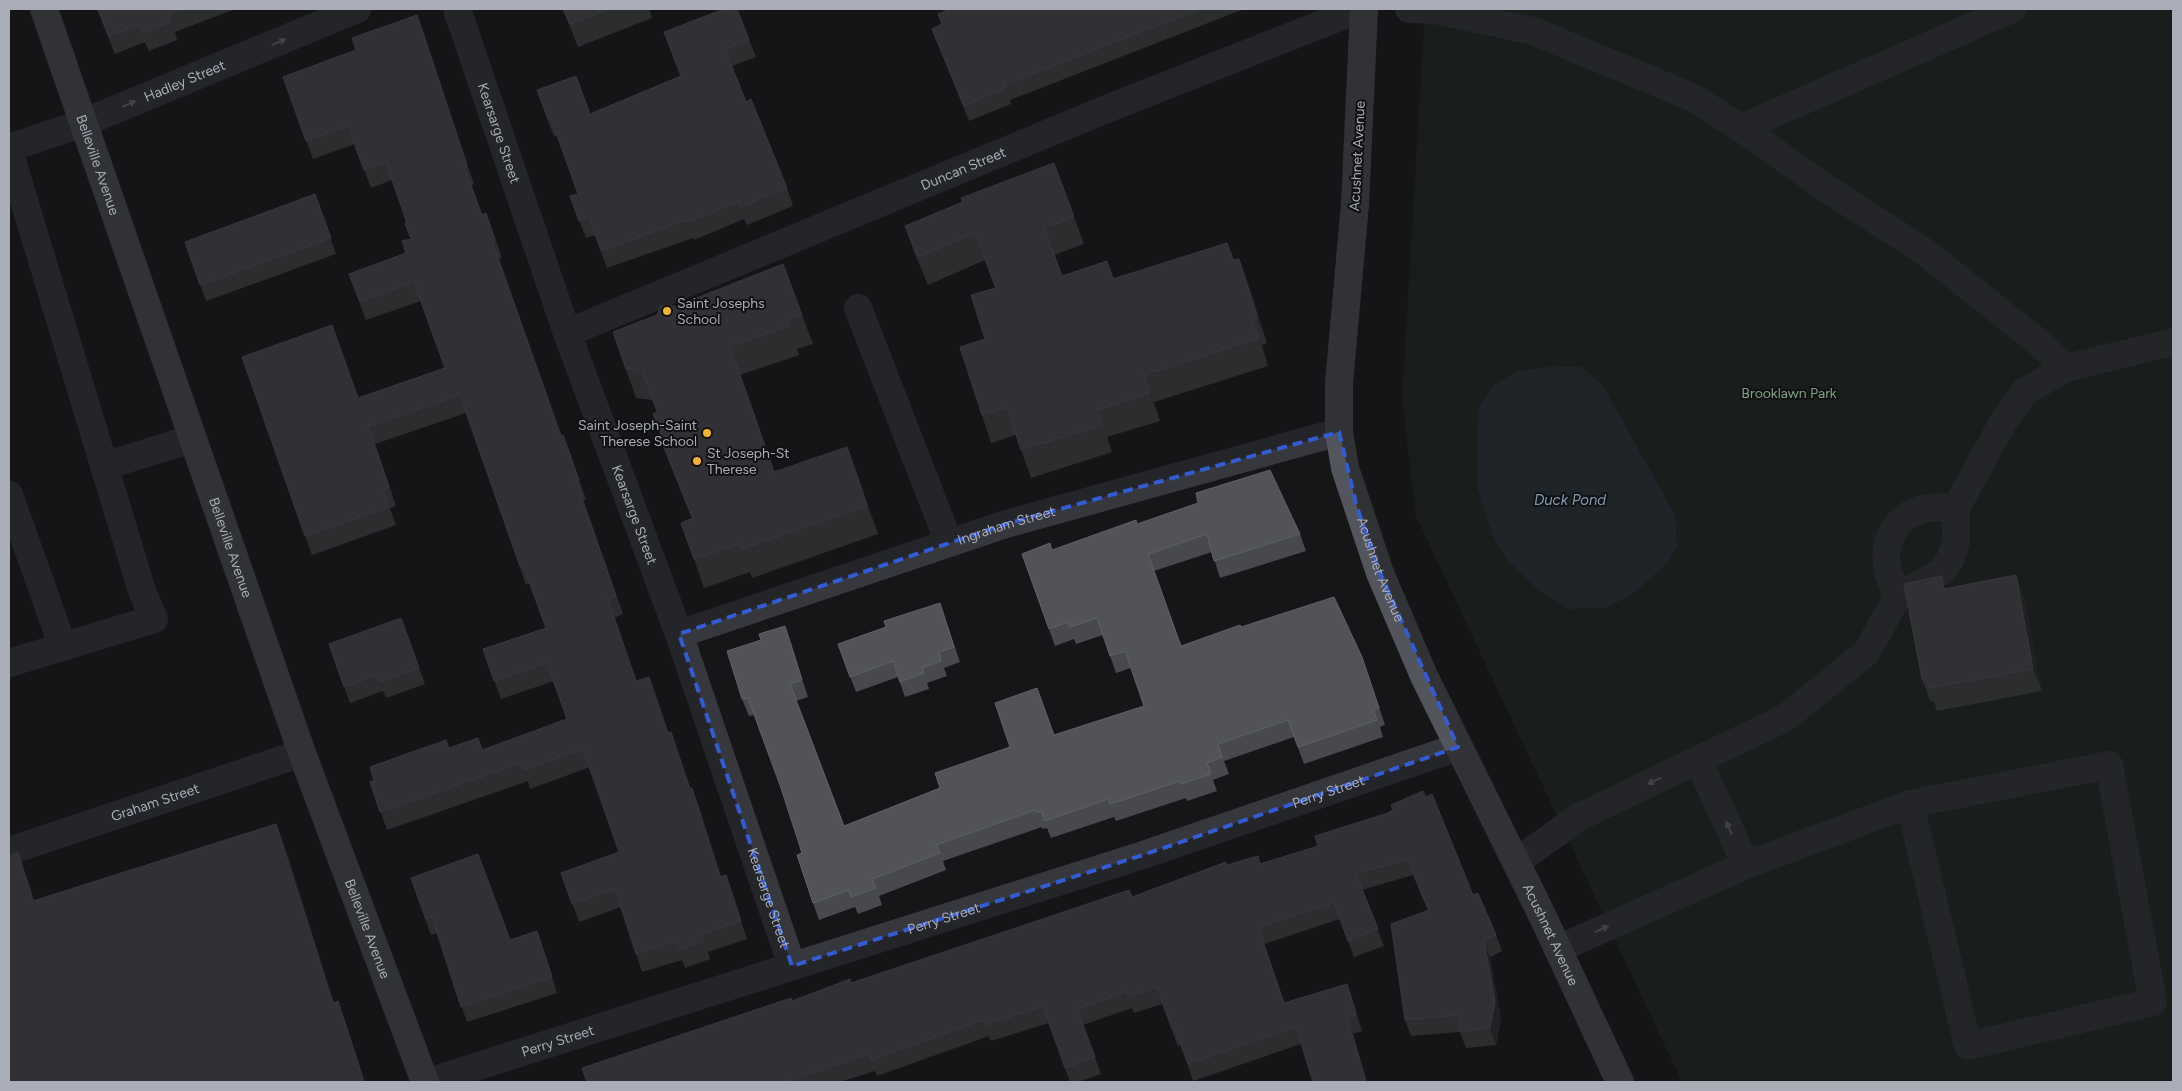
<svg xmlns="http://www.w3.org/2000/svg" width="2182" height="1091" font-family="Figtree,sans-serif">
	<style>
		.green { fill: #1e261f }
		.water { fill: #2c353c }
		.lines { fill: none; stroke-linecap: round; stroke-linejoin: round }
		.minor { stroke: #37383d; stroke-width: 28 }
		.major { stroke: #53555c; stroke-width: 28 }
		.wall { fill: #47494d }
		.shaded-wall { fill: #2f3033 }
		.building { fill: #525359; stroke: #5f6168 }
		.oneway { fill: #757881 }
		.marked { fill: none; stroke: #325cd3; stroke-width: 4; stroke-dasharray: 10 6; stroke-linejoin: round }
		.poi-dot { fill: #f2b134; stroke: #111113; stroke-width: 2 }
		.labels { text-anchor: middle; stroke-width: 4; stroke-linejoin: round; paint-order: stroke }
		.street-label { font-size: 14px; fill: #a8adb8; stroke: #111113 }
		.poi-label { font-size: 14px; fill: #a8adb8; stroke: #111113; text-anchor: start }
		.park-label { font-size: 14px; fill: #7fa381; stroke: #111113 }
		.water-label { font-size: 15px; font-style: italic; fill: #7f9bb3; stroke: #111113 }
	</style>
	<rect width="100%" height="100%" fill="#161618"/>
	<path class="green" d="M 1425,9 L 2173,9 L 2173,1082 L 1682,1082 L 1416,516 L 1402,399 Z"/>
	<path class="water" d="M 1556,366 L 1582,367 L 1603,386 L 1675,515 L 1677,546 L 1668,563 L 1631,595 L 1605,608 L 1569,609 L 1537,589 L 1507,560 L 1492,534 L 1478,489 L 1477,436 L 1479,408 L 1492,386 L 1518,371 Z"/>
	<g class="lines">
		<g class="minor">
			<path id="s1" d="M 457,9 L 567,333 L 679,634 L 792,966"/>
			<path d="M 1409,9 L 1435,10 L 1533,31 L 1694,98 L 1741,128"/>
			<path id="s2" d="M 9,148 L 83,123 L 357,9"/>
			<path d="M 9,151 L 142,591 L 154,619 L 9,663"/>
			<path d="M 858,308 L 949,543"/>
			<path id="s3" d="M 567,333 L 1104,110 L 1360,9"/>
			<path d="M 2066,368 L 2173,342"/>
			<path d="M 104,466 L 192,439"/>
			<path d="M 9,495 L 63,647"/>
			<path d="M 1956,508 C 1948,508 1938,506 1929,508 C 1898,512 1881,540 1888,570 C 1890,579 1894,588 1898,596 L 1941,572 L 1950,560 L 1956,542 L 1956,508 L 2002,424 L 2024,392 L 2066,368 L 2037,341 L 1925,252 L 1821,185 L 1741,128 L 2012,9"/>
			<path id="s4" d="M 679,634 L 1006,524 L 1339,432"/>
			<path id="s5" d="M 9,851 L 302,753"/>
			<path d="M 1516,862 L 1579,817 L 1785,718 L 1866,653 L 1898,596"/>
			<path d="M 1746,865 L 1910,804 L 2109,765 L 2153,1002 L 1968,1046 L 1910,804"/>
			<path d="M 1558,949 L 1746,865 L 1698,760"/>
			<path id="s6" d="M 428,1082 L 1143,855 L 1458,747"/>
		</g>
		<g class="major">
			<path id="s7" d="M 44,9 L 302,753 L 425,1082"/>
			<path id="s8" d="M 1364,9 L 1355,204 L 1339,383 L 1339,432 L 1345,468 L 1380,573 L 1424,676 L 1542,915 L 1620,1082"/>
		</g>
	</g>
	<g class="wall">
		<path d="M 97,9 L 235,9 L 175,32 L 177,40 L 149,51 L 145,42 L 115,54 Z"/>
		<path d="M 563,9 L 649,9 L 652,18 L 578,47 Z"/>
		<path d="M 737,9 L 756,57 L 732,66 L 746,102 L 787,188 L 793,206 L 747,225 L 744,219 L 694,240 L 693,238 L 607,268 L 595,235 L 586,238 L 570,196 L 578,194 L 557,135 L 554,137 L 537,90 L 590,114 L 681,76 L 664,32 Z"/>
		<path d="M 951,9 L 1244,9 L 1010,100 L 1011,104 L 969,121 L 932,29 L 942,25 L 938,14 Z"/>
		<path d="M 417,15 L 474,184 L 471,185 L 482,215 L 486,213 L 502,258 L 499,259 L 561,436 L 563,435 L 586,499 L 583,500 L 623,614 L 614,618 L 636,681 L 668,733 L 691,789 L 699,807 L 721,876 L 732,893 L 747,939 L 708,952 L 710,959 L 685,968 L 682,960 L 642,972 L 621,907 L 579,922 L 561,873 L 619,852 L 590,767 L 530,789 L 528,781 L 387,830 L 370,782 L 449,748 L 482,750 L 567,719 L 554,681 L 501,699 L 483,649 L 546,628 L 530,583 L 526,585 L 466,413 L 375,444 L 396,506 L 390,508 L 396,525 L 312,555 L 242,357 L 358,398 L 445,368 L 421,301 L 366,320 L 349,274 L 406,253 L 411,239 L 407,223 L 392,180 L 371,188 L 355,144 L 313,159 L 283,77 L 356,50 Z"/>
		<path d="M 1054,163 L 1084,244 L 1054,255 L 1062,276 L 1107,261 L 1114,279 L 1227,243 L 1234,260 L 1249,286 L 1267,343 L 1262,345 L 1268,366 L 1154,402 L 1160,421 L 1107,437 L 1112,452 L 1031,478 L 1016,435 L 991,443 L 982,415 L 985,339 L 995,288 L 985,260 L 928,285 L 915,254 L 905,226 Z"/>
		<path d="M 315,194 L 336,254 L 206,301 L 185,242 Z"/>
		<path d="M 802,315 L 813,344 L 797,349 L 799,355 L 740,375 L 774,472 L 858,476 L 878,534 L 752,578 L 750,572 L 704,588 L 694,559 L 692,519 L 670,464 L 659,435 L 661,435 L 653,414 L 657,412 L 652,400 L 636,398 L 613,332 Z"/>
		<path d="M 1137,524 L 1300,534 L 1306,551 L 1220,578 L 1212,552 L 1154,571 L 1181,646 L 1241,627 L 1368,674 L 1385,725 L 1380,727 L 1383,737 L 1304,764 L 1294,737 L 1224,761 L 1229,774 L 1213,780 L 1217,791 L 1187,801 L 1186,798 L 1116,821 L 1114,817 L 1051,838 L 1047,828 L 1042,829 L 1042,827 L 943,861 L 946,870 L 879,896 L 882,905 L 858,914 L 855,907 L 819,920 L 813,903 L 802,853 L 781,788 L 754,715 L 749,716 L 742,699 L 761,640 L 791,643 L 808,697 L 796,701 L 844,826 L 940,788 L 1054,735 L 1144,706 L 1131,668 L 1116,673 L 1103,635 L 1076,644 L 1074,639 L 1055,646 L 1022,554 L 1052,550 Z"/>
		<path d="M 2016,575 L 2024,598 L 2042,691 L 1937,711 L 1934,701 L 1930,701 L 1922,679 Z"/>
		<path d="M 940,603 L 960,662 L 944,668 L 947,676 L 927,683 L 929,689 L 905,697 L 898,677 L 856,692 L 838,644 L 886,627 Z"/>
		<path d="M 401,618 L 425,684 L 386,698 L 383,691 L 350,703 L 329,644 Z"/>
		<path d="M 1388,813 L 1473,895 L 1496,935 L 1502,951 L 1490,957 L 1501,1019 L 1496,1045 L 1466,1048 L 1460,1032 L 1411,1036 L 1405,1020 L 1428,911 L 1413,875 L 1362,890 L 1384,946 L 1354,957 L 1340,919 L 1264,944 L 1284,1003 L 1347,984 L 1353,1000 L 1362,1031 L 1353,1034 L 1367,1082 L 1313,1082 L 1301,1044 L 1193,1081 L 1181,1045 L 1178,1046 L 1162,1004 L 1134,1013 L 1132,1008 L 1083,1025 L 1101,1074 L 1077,1082 L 1070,1082 L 1049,1023 L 991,1041 L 989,1036 L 877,1076 L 875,1071 L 840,1082 L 587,1082 L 792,1001 L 1132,897 L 1227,865 L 1261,864 L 1318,846 Z"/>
		<path d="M 411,878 L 510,940 L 542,946 L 557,993 L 467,1022 L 437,933 L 431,935 Z"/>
	</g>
	<g class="shaded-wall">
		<path d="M 417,15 L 424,33 L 474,184 L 467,166 Z"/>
		<path d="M 1239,259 L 1249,286 L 1267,343 L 1257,316 Z"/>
		<path d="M 1252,318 L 1262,345 L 1268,366 L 1259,338 Z"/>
		<path d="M 1144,375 L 1154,402 L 1160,421 L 1150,393 Z"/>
		<path d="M 847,447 L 858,476 L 878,534 L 867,506 Z"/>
		<path d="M 2016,575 L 2024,598 L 2042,691 L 2033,669 Z"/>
		<path d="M 785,626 L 791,643 L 808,697 L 802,680 Z"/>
		<path d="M 1362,657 L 1368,674 L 1385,725 L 1379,708 Z"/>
		<path d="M 692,788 L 699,807 L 727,895 L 720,877 Z"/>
		<path d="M 276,824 L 287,852 L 343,1032 L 333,1003 Z"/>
		<path d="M 18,853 L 29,882 L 43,930 L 33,901 Z"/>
		<path d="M 1484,940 L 1490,957 L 1501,1019 L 1496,1045 L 1490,1028 Z"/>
		<path d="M 1347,984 L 1353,1000 L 1362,1031 L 1356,1015 Z"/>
		<path d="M 338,1001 L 348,1029 L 365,1082 L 364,1082 Z"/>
		<path d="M 1347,1017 L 1353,1034 L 1367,1082 L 1366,1082 Z"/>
	</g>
	<g class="building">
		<path d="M 98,9 L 182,9 L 168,14 L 171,22 L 142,33 L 139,25 L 109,36 Z"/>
		<path d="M 563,9 L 610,9 L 570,24 Z"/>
		<path d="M 724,9 L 737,9 L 749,40 L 725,49 L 746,102 L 751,99 L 787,188 L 740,207 L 738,202 L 687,222 L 686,220 L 601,251 L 589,217 L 579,221 L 570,196 L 578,194 L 551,118 L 548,119 L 537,90 L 576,76 L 590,114 L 681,76 L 664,32 Z"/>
		<path d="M 951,9 L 1200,9 L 1004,85 L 1005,88 L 964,106 L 932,29 L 942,24 L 938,14 Z"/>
		<path d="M 417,15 L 467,166 L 464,167 L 482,215 L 486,213 L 495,240 L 492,241 L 561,436 L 563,435 L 579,480 L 576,481 L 616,596 L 608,599 L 636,681 L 649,677 L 668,733 L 671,732 L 690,789 L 692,788 L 720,877 L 726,875 L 741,921 L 701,934 L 703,941 L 678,950 L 676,941 L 636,954 L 615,889 L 572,904 L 561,873 L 619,852 L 583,749 L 524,770 L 521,763 L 380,812 L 370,782 L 374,781 L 370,767 L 446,740 L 449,748 L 478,738 L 482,750 L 567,719 L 547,663 L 494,681 L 483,649 L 546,628 L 523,565 L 520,566 L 460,395 L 368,426 L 389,487 L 383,490 L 389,507 L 305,536 L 242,357 L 332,325 L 358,398 L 445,368 L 414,282 L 360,302 L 349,274 L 406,253 L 402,241 L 411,239 L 405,223 L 407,223 L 386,162 L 364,170 L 348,126 L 306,141 L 283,77 L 356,50 L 352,38 Z"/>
		<path d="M 1054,163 L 1074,217 L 1044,228 L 1062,276 L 1107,261 L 1113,279 L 1227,243 L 1233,260 L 1239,259 L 1257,316 L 1252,318 L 1259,338 L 1144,375 L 1150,393 L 1097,410 L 1102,425 L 1021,450 L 1007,407 L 982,415 L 960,347 L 985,339 L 971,295 L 996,288 L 975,233 L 918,257 L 905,226 L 963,202 L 961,198 Z"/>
		<path d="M 315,194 L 331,238 L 200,285 L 185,242 Z"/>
		<path d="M 783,264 L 802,315 L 787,320 L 789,326 L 730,346 L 774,472 L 847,447 L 867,506 L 742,549 L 740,544 L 694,559 L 681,523 L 693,518 L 659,435 L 661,434 L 653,414 L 658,412 L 642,371 L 626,369 L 613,332 L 657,315 L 661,306 L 676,306 Z"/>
		<path d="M 1270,470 L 1300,534 L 1214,561 L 1207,534 L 1148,554 L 1181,646 L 1240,625 L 1241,627 L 1334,597 L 1362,657 L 1379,708 L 1373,710 L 1377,720 L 1298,747 L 1288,720 L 1218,744 L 1222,757 L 1207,763 L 1211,774 L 1181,784 L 1180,781 L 1110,804 L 1108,799 L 1045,821 L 1041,811 L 1036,812 L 1035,810 L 936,845 L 940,853 L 872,879 L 876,888 L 851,897 L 849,890 L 813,903 L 797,855 L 802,853 L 781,788 L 748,698 L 742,699 L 727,651 L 761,640 L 759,634 L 785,626 L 802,680 L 790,684 L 844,826 L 940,788 L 935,773 L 1010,747 L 995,703 L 1037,688 L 1054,735 L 1144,706 L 1125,651 L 1110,656 L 1097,618 L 1070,627 L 1068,622 L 1049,629 L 1022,554 L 1050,543 L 1052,550 L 1136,520 L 1137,524 L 1198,503 L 1196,493 Z"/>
		<path d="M 2016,575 L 2033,669 L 1929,688 L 1927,678 L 1922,679 L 1904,584 L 1942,576 L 1944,589 Z"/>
		<path d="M 940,603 L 954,647 L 939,652 L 941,661 L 922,668 L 924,673 L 900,682 L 893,661 L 850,677 L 838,644 L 886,627 L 884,621 Z"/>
		<path d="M 401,618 L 419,668 L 380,682 L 377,675 L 344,687 L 329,644 Z"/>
		<path d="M 1423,791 L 1426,797 L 1432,794 L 1473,895 L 1478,893 L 1496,935 L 1484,940 L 1495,1002 L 1490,1028 L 1460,1032 L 1460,1015 L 1405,1020 L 1391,924 L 1429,910 L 1407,859 L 1356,874 L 1378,929 L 1348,941 L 1334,903 L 1258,927 L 1284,1003 L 1347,984 L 1356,1015 L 1347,1017 L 1366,1082 L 1313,1082 L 1296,1027 L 1188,1064 L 1175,1029 L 1173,1030 L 1157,987 L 1128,997 L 1126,992 L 1077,1009 L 1095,1057 L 1065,1068 L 1043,1006 L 985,1025 L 983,1020 L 871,1060 L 869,1054 L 784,1082 L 587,1082 L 582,1068 L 791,998 L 792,1001 L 850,979 L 851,983 L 1129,890 L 1132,897 L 1226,862 L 1227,865 L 1258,856 L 1260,864 L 1318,846 L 1315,836 L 1388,813 L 1393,810 L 1391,805 Z"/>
		<path d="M 276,824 L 333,1003 L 338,1001 L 364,1082 L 9,1082 L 9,856 L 18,853 L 33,901 Z"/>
		<path d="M 478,854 L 510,940 L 537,931 L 552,977 L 461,1007 L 432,917 L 426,919 L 411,878 Z"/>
	</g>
	<defs><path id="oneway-solid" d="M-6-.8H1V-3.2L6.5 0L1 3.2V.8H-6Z" transform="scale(1.25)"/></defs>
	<g class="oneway">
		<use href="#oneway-solid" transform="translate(279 42) rotate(-23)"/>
		<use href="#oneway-solid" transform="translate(129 104) rotate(-23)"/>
		<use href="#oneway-solid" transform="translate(1654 781) rotate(155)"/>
		<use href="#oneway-solid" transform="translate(1729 828) rotate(-114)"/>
		<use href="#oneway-solid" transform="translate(1602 929) rotate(-24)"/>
	</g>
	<path d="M0 0H2182V1091H0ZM 1339,432 L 1356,504 L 1380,573 L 1458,747 L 1143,855 L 792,966 L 679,634 L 1006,524 Z" fill="#161618" fill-opacity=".55" fill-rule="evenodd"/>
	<path class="marked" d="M 1339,432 L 1356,504 L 1380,573 L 1458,747 L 1143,855 L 792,966 L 679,634 L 1006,524 Z"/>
	<g class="poi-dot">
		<circle cx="667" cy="311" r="5"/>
		<circle cx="707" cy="433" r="5"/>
		<circle cx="697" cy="461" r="5"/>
	</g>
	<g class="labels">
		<g class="street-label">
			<text dy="5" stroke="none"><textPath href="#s2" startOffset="188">Hadley Street</textPath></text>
			<text dy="5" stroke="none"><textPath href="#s1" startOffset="131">Kearsarge Street</textPath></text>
			<text transform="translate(1357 156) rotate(-87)" y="5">Acushnet Avenue</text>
			<text dy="5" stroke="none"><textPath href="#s7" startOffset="165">Belleville Avenue</textPath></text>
			<text dy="5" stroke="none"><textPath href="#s3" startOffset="429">Duncan Street</textPath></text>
			<text dy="5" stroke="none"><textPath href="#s1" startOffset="536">Kearsarge Street</textPath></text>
			<text dy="5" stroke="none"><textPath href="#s4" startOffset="345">Ingraham Street</textPath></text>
			<text dy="5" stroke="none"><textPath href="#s7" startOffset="570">Belleville Avenue</textPath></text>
			<text dy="5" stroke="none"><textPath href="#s8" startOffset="568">Acushnet Avenue</textPath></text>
			<text dy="5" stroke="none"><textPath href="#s6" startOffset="946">Perry Street</textPath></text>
			<text dy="5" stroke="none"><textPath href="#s5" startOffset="154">Graham Street</textPath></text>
			<text dy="5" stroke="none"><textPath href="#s1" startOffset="942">Kearsarge Street</textPath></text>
			<text dy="5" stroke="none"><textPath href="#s6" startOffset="541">Perry Street</textPath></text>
			<text dy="5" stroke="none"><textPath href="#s7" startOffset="975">Belleville Avenue</textPath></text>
			<text dy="5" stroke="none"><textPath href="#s8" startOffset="971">Acushnet Avenue</textPath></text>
			<text dy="5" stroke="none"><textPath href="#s6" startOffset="136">Perry Street</textPath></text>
		</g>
		<g class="poi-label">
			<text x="677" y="308">Saint Josephs<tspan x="677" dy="16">School</tspan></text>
			<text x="697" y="430" text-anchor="end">Saint Joseph-Saint<tspan x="697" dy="16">Therese School</tspan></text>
			<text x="707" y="458">St Joseph-St<tspan x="707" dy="16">Therese</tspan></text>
		</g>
		<g class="park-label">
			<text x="1789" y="398">Brooklawn Park</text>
		</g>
		<g class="water-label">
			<text x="1570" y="505">Duck Pond</text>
		</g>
	</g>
	<rect width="2182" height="1091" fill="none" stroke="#a8adb8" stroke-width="20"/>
</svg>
